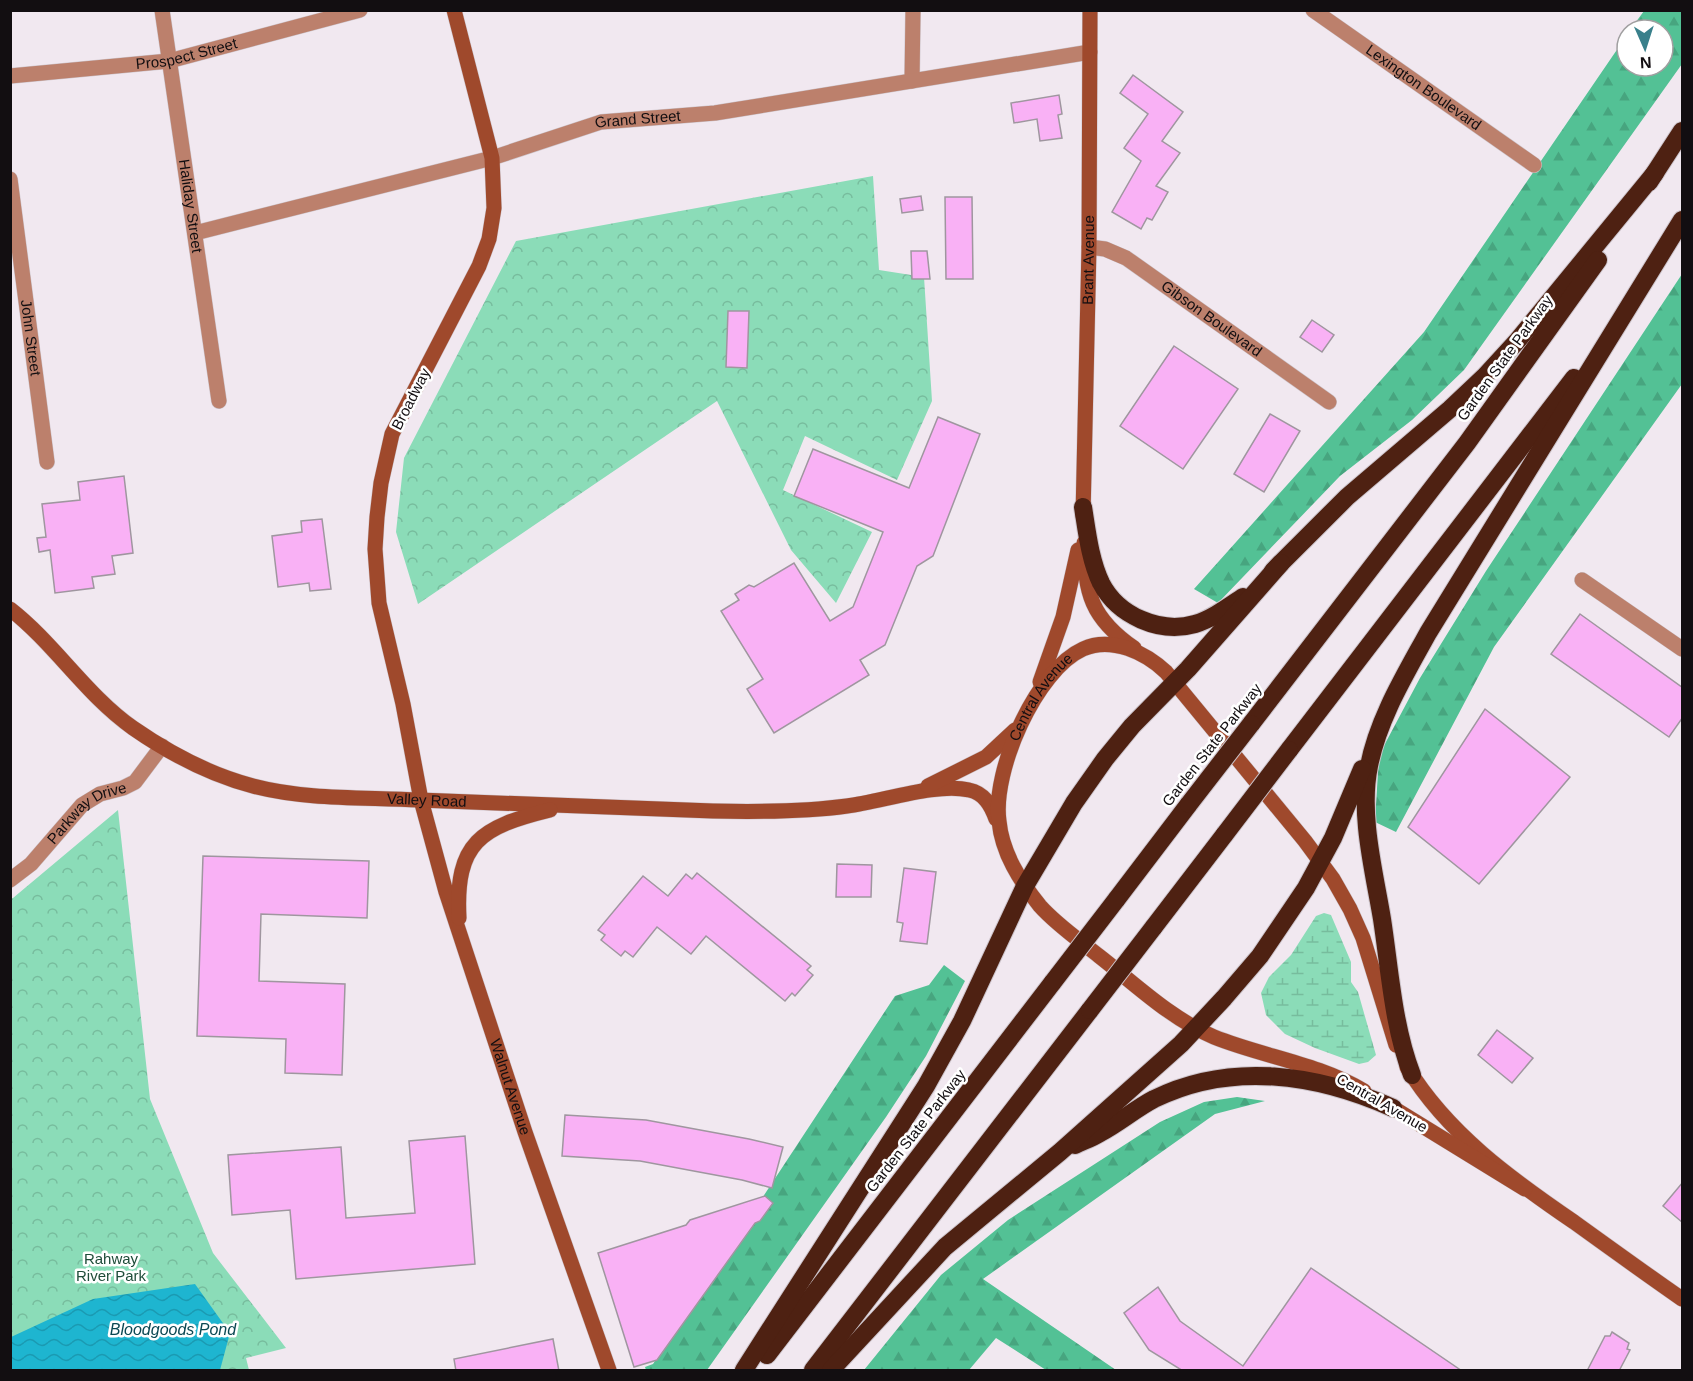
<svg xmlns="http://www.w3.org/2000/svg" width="1693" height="1381" font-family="Helvetica,sans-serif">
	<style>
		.forest { fill: url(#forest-firs) }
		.wetland { fill: url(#wetland-marsh) }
		.park { fill: url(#park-crowns) }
		.water { fill: url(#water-waves) }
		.building { fill: #f9b1f5; stroke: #9f969f; stroke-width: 1.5 }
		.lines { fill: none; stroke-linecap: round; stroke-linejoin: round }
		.street-casing { stroke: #cdc5cc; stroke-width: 16 }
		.secondary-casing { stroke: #cdc5cc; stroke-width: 16 }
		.highway-casing { stroke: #cdc5cc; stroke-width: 20 }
		.street { stroke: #bc806c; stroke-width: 15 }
		.secondary { stroke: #9f492c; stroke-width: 15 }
		.highway { stroke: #4e2112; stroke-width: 18 }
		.highway-bridge-casing { stroke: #cdc5cc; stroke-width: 20; stroke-linecap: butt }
		.highway-bridge { stroke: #4e2112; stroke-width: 18 }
		.labels { text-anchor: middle; stroke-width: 5; stroke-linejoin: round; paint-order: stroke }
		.street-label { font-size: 15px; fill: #120e11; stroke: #fff }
		.park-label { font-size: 15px; fill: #1e4c39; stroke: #fff }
		.water-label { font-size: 16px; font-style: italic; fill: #0b4853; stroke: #fff }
	</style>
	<defs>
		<pattern id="forest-firs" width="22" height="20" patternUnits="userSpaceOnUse" patternTransform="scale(1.5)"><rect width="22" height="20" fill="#53c195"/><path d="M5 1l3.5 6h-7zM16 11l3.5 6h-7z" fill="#47a57f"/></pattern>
		<pattern id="wetland-marsh" width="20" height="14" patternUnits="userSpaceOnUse" patternTransform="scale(1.5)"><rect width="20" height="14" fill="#8bdcb8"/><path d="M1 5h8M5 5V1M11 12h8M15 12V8" fill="none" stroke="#77bc9d"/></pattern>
		<pattern id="park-crowns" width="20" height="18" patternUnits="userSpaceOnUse" patternTransform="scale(1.5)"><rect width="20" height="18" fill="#8bdcb8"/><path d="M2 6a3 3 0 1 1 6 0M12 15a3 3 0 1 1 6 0" fill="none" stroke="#77bc9d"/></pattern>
		<pattern id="water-waves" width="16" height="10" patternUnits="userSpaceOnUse" patternTransform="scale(1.5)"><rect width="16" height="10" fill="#1eb5d0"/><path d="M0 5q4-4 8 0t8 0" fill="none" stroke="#1a9ab2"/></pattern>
	</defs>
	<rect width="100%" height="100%" fill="#f1e8f0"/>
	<g class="forest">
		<path d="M 1644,11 L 1682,11 L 1682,64 L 1464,370 L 1412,420 L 1340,476 L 1218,603 L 1194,589 L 1424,332 L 1627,35 L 1627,66 L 1663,66 L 1663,30 L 1630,30 Z"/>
		<path d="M 1682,274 L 1682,384 L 1494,647 L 1396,832 L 1375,822 L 1379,755 L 1420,678 L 1486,571 Z"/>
		<path d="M 944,965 L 965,981 L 926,1056 L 886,1117 L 707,1370 L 646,1370 L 645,1367 L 653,1364 L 895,996 L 929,985 Z"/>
		<path d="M 1237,1097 L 1265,1101 L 1215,1114 L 983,1279 L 1116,1370 L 1046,1370 L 996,1338 L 969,1370 L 864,1370 L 941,1275 L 1008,1220 L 1160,1122 L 1204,1102 Z"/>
	</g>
	<path class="wetland" d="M 1324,913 L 1331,915 L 1351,962 L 1351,982 L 1358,992 L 1376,1055 L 1368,1062 L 1359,1064 L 1315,1048 L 1285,1034 L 1266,1015 L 1261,993 L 1269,977 L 1291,955 L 1316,916 Z"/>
	<g class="park">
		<path d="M 873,176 L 879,270 L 924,277 L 932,401 L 897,480 L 805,436 L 783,490 L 872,532 L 836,603 L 791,550 L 717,401 L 418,604 L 396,532 L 404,458 L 516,241 Z"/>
		<path d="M 118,810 L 150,1099 L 213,1253 L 286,1348 L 246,1358 L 249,1370 L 11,1370 L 10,899 L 13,898 Z"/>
	</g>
	<path class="water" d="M 195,1284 L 230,1333 L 220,1370 L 11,1370 L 11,1337 L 93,1299 Z"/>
	<g class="building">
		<path d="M 1133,75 L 1183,112 L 1162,141 L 1180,153 L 1156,186 L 1168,192 L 1152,220 L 1147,218 L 1141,229 L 1112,212 L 1141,161 L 1124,148 L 1148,114 L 1120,93 Z"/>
		<path d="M 1059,95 L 1062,114 L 1058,115 L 1062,138 L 1040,141 L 1037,119 L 1014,123 L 1011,103 Z"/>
		<path d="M 921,196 L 923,210 L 902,213 L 900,199 Z"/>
		<path d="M 945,197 L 972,197 L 973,279 L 946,279 Z"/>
		<path d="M 911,251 L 927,251 L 930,279 L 912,279 Z"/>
		<path d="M 728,311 L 749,311 L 747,368 L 726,367 Z"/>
		<path d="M 1312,320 L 1334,335 L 1322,352 L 1300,337 Z"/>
		<path d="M 1174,346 L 1238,389 L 1183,469 L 1120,426 Z"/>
		<path d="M 1270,414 L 1300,431 L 1264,492 L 1234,474 Z"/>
		<path d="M 938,417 L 980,434 L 933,556 L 917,566 L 885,645 L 860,660 L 869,675 L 774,733 L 747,689 L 763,679 L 721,611 L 739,600 L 735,594 L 749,585 L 754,587 L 794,563 L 830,621 L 853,607 L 883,532 L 794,496 L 813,449 L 909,488 Z"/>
		<path d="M 124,476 L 133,553 L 112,556 L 115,574 L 92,577 L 94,588 L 55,593 L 50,550 L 39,552 L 37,538 L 46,537 L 42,504 L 80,500 L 78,482 Z"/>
		<path d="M 322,519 L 331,589 L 310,591 L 309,583 L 278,587 L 272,536 L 302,532 L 301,521 Z"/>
		<path d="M 1580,614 L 1683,688 L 1683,717 L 1669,737 L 1551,654 Z"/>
		<path d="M 1485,709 L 1570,777 L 1479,884 L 1408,827 Z"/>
		<path d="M 203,856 L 369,861 L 367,918 L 261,914 L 259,981 L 345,984 L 342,1075 L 285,1073 L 286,1039 L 197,1036 Z"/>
		<path d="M 837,864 L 872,865 L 871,897 L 836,897 Z"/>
		<path d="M 904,868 L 936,872 L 927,944 L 900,941 L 903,923 L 897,922 Z"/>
		<path d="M 697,873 L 811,966 L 807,970 L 813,975 L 795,996 L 792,993 L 785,1001 L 706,936 L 691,954 L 657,927 L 633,957 L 625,951 L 621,956 L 601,940 L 605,935 L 598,930 L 643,876 L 668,896 L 686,874 L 692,879 Z"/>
		<path d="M 1497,1030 L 1533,1058 L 1512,1083 L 1478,1055 Z"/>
		<path d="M 565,1115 L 646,1120 L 749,1139 L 783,1147 L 772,1188 L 742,1180 L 640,1161 L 562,1156 Z"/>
		<path d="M 465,1136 L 475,1264 L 296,1279 L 290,1210 L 232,1215 L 228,1155 L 341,1147 L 346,1218 L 415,1213 L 409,1141 Z"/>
		<path d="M 1683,1182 L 1683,1223 L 1663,1206 Z"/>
		<path d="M 765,1196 L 773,1203 L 760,1221 L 755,1223 L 657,1360 L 634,1367 L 598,1253 L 686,1225 L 690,1220 Z"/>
		<path d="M 1311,1268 L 1462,1371 L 1183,1371 L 1149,1350 L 1124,1313 L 1158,1287 L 1180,1321 L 1243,1366 Z"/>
		<path d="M 1612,1332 L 1629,1343 L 1627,1349 L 1630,1350 L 1619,1371 L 1587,1371 L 1605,1336 L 1610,1336 Z"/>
		<path d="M 553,1339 L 559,1371 L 456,1371 L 454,1359 Z"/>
	</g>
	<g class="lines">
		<g class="street-casing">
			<g id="street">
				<path id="s1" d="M 162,10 L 219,401"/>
				<path id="s2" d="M 1313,10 L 1534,165"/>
				<path id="s3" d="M 10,76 L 169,61 L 360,10"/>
				<path d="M 912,81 L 913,10"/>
				<path id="s4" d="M 10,179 L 47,462"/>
				<path id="s5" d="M 195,233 L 492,158 L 601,122 L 715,113 L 1090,52"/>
				<path id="s6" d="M 1089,247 L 1105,249 L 1126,258 L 1329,402"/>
				<path d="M 1582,580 L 1682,649"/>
				<path id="s7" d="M 10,880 L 31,864 L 82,805 L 100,794 L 123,788 L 135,782 L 162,746"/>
			</g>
		</g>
		<g class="secondary-casing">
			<g id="secondary">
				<path id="s8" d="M 454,10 L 492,158 L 494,208 L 489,239 L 479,266 L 392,434 L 381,483 L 377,517 L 375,549 L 379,603 L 403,704 L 421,800 L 446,892 L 525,1132 L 609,1370"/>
				<path id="s9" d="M 1083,516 L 1089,247 L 1090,10"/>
				<path d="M 1084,543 C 1085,594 1091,618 1134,648"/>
				<path id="s10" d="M 10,609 C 55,644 86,695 133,728 C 169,753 211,775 253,786 C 306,800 364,797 419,800 C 517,804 615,808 713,811 C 758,812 803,812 847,806 C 881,802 937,782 969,790 C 984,793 991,805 996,819"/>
				<path d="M 1040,682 L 1063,617 L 1078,550"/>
				<path d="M 928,786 L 986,757 L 1015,730"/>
				<path d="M 459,918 C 455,842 481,827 550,810"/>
				<path d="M 1407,1067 C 1447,1133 1511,1179 1574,1222 C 1610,1248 1646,1274 1682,1299"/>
				<path id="s11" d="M 1364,1091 C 1317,1063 1264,1057 1214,1037 C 1171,1019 1135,984 1099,956 C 1079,940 1057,925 1040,906 C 1020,881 1002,853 999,821 C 992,771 1036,670 1083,649 C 1112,636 1146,653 1166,672 L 1305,841 L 1333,879 L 1350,909 L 1363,938 L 1396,1045"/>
				<path d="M 1385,1103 L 1525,1189"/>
			</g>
		</g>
		<g class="highway-casing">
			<g id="highway">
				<path d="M 1649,182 L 1682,131"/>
				<path d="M 1083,507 C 1087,532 1090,560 1101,583 C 1118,616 1160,634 1195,624 C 1212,619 1228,607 1243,597"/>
				<path d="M 1273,571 L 1347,497 L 1450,409 L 1485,376 L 1518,340 L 1655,173"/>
				<path d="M 1251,724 L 1467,443 L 1598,260"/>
				<path d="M 1289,750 L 1574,378"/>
				<path d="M 1116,900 L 1189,804"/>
				<path d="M 1153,928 L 1225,834"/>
				<path d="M 1412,1075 C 1393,1026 1390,971 1382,919 C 1374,871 1359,814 1369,766 C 1378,719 1405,675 1428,633 L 1682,220"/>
				<path d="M 1075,1145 C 1083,1141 1092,1138 1100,1133 C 1119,1123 1135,1109 1154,1099 C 1231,1061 1317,1074 1393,1108"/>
				<path d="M 767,1355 L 1053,982"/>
				<path d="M 744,1370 L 926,1086 L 962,1021 L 1025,886 L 1074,803 L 1105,759 L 1132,726 L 1188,669 L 1281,563"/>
				<path d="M 813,1370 L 1090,1010"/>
				<path d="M 831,1370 L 945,1247 L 1060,1152 L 1181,1044 L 1224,998 L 1260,956 L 1306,888 L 1333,838 L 1362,769"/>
			</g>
		</g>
		<use href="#street" class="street"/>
		<use href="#secondary" class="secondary"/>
		<use href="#highway" class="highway"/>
		<g class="highway-bridge-casing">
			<g id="highway-bridge">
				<path d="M 1189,804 L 1251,724"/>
				<path d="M 1225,834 L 1289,750"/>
				<path d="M 1053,982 L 1116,900"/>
				<path d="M 1090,1010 L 1153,928"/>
			</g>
		</g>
		<use href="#highway-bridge" class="highway-bridge"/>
	</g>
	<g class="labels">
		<g class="street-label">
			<text dy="5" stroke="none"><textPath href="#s3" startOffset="178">Prospect Street</textPath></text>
			<text dy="5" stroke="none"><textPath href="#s2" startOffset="135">Lexington Boulevard</textPath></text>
			<text dy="5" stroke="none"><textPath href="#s5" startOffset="458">Grand Street</textPath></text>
			<text dy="5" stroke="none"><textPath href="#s1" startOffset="198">Haliday Street</textPath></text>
			<text dy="5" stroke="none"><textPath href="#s9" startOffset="256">Brant Avenue</textPath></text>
			<text dy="5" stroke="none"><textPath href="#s6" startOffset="144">Gibson Boulevard</textPath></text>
			<text dy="5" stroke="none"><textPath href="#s4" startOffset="160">John Street</textPath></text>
			<text transform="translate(1505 358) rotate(-54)" y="5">Garden State Parkway</text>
			<text transform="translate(411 399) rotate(-63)" y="5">Broadway</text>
			<text dy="5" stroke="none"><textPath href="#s11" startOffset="608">Central Avenue</textPath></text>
			<text transform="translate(1212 745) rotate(-52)" y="5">Garden State Parkway</text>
			<text dy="5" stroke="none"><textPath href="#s10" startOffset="480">Valley Road</textPath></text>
			<text dy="5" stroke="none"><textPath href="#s7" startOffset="104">Parkway Drive</textPath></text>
			<text dy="5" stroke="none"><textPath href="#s8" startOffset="1125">Walnut Avenue</textPath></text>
			<text transform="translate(1382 1103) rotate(30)" y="5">Central Avenue</text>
			<text transform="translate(916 1131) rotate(-52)" y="5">Garden State Parkway</text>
		</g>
		<g class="park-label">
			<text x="111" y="1264">Rahway<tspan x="111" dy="17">River Park</tspan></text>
		</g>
		<g class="water-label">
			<text x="173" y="1335">Bloodgoods Pond</text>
		</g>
	</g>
	<rect width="1693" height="1381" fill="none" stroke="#120e11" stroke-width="24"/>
	<g transform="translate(1645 48) rotate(177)"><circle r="28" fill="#ffffff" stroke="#a09fa0" stroke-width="1.5"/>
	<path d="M0-4.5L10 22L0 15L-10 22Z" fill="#39808b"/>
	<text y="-9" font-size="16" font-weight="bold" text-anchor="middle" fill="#120e11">N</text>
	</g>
</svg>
